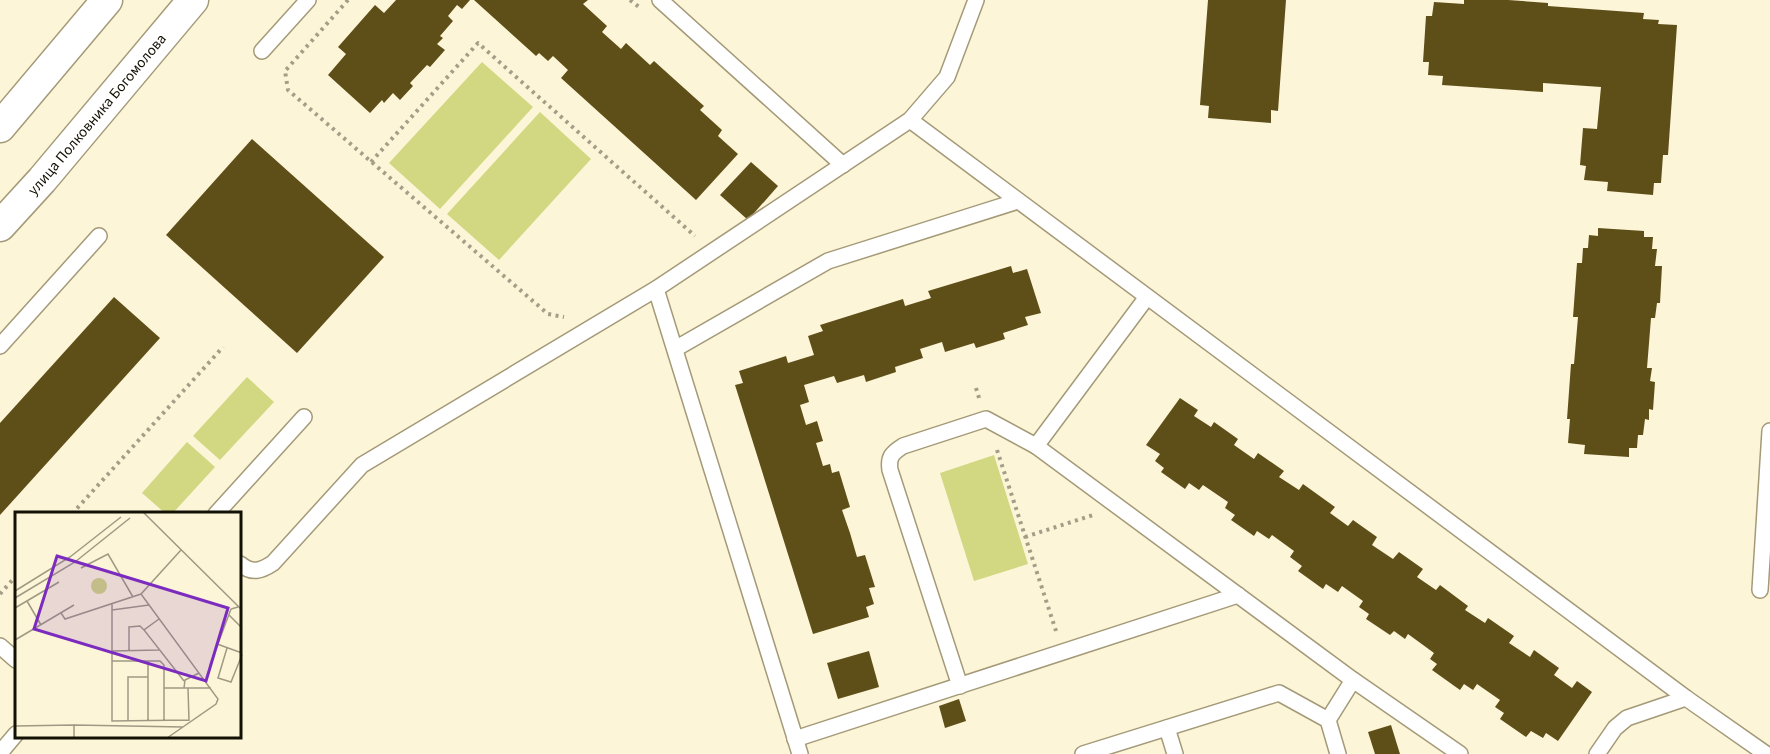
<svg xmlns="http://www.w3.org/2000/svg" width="1770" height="754" font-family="'Source Sans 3',sans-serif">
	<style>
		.green { fill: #d1d881 }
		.building { fill: #5e4f19 }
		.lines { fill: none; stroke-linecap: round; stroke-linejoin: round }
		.lane-casing { stroke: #a49a78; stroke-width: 18 }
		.street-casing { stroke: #a49a78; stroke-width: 33 }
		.path { stroke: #a49e88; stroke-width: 4; stroke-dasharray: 3 4.5; stroke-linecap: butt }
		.lane { stroke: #fff; stroke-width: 15 }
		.street { stroke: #fff; stroke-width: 30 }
		.labels { text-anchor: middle; stroke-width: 6; stroke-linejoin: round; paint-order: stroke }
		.street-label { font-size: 15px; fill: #131004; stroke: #fff }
		.inset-road { fill: none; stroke: #9f9983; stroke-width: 1.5 }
		.view { fill: #7b2cbf; fill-opacity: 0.15; stroke: #7b2cbf; stroke-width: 3 }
		.inset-edge { fill: none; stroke: #131004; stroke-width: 3 }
	</style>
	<rect width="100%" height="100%" fill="#fdf5d8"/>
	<g class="green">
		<path d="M 482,62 L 533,107 L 440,209 L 389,163 Z"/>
		<path d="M 540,112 L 591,159 L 499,260 L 447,214 Z"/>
		<path d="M 247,377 L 274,402 L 220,460 L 193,436 Z"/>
		<path d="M 187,442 L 215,467 L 172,514 L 166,514 L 142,493 Z"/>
		<path d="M 994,455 L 1028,564 L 974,581 L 940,473 Z"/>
	</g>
	<g class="building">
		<path d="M 396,0 L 470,0 L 462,9 L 457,5 L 448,16 L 453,21 L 440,36 L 443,38 L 437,44 L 445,50 L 430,67 L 427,65 L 410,83 L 413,86 L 400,100 L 393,93 L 384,103 L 382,100 L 370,113 L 328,75 L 346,54 L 338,47 L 375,5 L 384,13 Z"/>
		<path d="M 474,0 L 588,0 L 583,4 L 607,26 L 602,32 L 621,49 L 626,43 L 650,65 L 654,61 L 704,106 L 700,110 L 722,130 L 718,136 L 738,154 L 696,200 L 561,78 L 568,70 L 553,56 L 548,61 L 539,53 L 536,56 Z"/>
		<path d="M 1208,0 L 1286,0 L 1278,111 L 1271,110 L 1271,123 L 1208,118 L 1209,106 L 1200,105 Z"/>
		<path d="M 1464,0 L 1508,0 L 1548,3 L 1548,6 L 1644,13 L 1643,19 L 1659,20 L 1658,24 L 1677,25 L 1668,155 L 1663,155 L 1661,183 L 1654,183 L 1653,195 L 1607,191 L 1608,182 L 1584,180 L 1586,166 L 1580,165 L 1583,128 L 1597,129 L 1601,87 L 1543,83 L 1543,92 L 1442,85 L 1443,76 L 1428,75 L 1429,62 L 1423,62 L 1426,16 L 1432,16 L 1434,2 L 1464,4 Z"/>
		<path d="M 252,139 L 384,257 L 297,353 L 166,235 Z"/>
		<path d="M 751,162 L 778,186 L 748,220 L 720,195 Z"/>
		<path d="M 1598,228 L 1644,231 L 1644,237 L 1653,237 L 1652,249 L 1657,249 L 1655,266 L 1662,266 L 1660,303 L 1657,303 L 1655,318 L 1651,318 L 1647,368 L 1652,368 L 1650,381 L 1655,382 L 1653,410 L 1649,409 L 1649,420 L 1645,419 L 1643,435 L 1638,435 L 1637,448 L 1629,448 L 1629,457 L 1584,454 L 1585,445 L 1568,443 L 1570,419 L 1567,419 L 1571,364 L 1574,364 L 1578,317 L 1573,317 L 1577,263 L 1582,263 L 1583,248 L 1588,248 L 1589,235 L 1598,236 Z"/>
		<path d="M 1011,266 L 1013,273 L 1027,269 L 1041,313 L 1025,317 L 1028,325 L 1003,333 L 1005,339 L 976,348 L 974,343 L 945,352 L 942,342 L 920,349 L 923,358 L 895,367 L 896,372 L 866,382 L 864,375 L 837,383 L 834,376 L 804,385 L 809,402 L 800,405 L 806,425 L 817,421 L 823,441 L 816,443 L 823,466 L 830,464 L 832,473 L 839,471 L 850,507 L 842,510 L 850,533 L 857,557 L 865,555 L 875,587 L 869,588 L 874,604 L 866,607 L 869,617 L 813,634 L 735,385 L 743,383 L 739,371 L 786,356 L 788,363 L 814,355 L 808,336 L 823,331 L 820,325 L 903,299 L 905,306 L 931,298 L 928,291 Z"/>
		<path d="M 114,297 L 160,338 L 0,515 L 0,423 Z"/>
		<path d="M 1180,398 L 1198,410 L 1194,416 L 1211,427 L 1214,422 L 1238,439 L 1234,445 L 1254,459 L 1258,453 L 1284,471 L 1279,477 L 1299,490 L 1303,484 L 1335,507 L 1330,513 L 1348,526 L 1353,520 L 1377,537 L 1372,545 L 1393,559 L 1399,552 L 1423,569 L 1417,577 L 1436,590 L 1440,585 L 1468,606 L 1465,610 L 1485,623 L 1488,618 L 1514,636 L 1509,643 L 1530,657 L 1534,650 L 1559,668 L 1554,675 L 1572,688 L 1577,681 L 1592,692 L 1558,741 L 1546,733 L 1543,738 L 1531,731 L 1526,737 L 1500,719 L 1504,713 L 1495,707 L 1500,700 L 1477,684 L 1473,690 L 1464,684 L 1460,690 L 1432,670 L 1437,664 L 1430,659 L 1434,653 L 1408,634 L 1405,639 L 1394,631 L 1390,635 L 1366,619 L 1369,614 L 1359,607 L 1363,601 L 1342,586 L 1338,592 L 1326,584 L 1323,589 L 1298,571 L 1302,566 L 1290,557 L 1294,551 L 1272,535 L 1269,539 L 1257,531 L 1254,536 L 1231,520 L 1235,515 L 1225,508 L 1228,502 L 1203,485 L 1199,490 L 1189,483 L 1185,489 L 1161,472 L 1164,468 L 1155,461 L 1160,454 L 1146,445 Z"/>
		<path d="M 869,651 L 879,687 L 838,699 L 827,663 Z"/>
		<path d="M 959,699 L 966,721 L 945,728 L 939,706 Z"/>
		<path d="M 1391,725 L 1400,754 L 1375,754 L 1368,732 Z"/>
	</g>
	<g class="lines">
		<g class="lane-casing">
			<g id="lane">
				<path d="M 660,0 L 843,165"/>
				<path d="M 262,51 L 308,0"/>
				<path d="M 910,120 L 1686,698 L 1766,754"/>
				<path d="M 656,289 L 800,754"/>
				<path d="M 1147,297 L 1036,446 L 1353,680 L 1460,754"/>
				<path d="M 0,346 L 99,236"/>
				<path d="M 675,349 L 828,261 L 1018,201"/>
				<path d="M 216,514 L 304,417"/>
				<path d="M 240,564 C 252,574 261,571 273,563 L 362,465 L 656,289 L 910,120 L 947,77 L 976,0"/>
				<path d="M 1760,590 L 1770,431"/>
				<path d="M 0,646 L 16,660"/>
				<path d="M 960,686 L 890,470 C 888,457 892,453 903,446 L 986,419 L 1036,446"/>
				<path d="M 1328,720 L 1353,680"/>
				<path d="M 1167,728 L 1175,754"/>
				<path d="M 795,739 L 1238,595"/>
				<path d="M 0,753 L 16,734"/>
				<path d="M 1083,754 L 1279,693 L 1328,720 L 1338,754"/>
				<path d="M 1597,754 L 1615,728 L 1627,718 L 1686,698"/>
			</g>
		</g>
		<g class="street-casing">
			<g id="street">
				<path d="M 0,127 L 107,0"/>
				<path id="s1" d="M 0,226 L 42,180 L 193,0"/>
			</g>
		</g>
		<g class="path">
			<path d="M 348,0 L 285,71 L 288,90 L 548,314 L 564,317"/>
			<path d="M 630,0 L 639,7"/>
			<path d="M 371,162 L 478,43 L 695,236"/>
			<path d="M 976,388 L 979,398"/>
			<path d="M 997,450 L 1056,631"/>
			<path d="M 72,514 L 223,347"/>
			<path d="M 1025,537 L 1093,515"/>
			<path d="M 0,594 L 16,576"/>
		</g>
		<use href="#lane" class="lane"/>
		<use href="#street" class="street"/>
	</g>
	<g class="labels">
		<g class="street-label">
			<text dy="5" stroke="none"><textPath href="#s1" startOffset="148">улица Полковника Богомолова</textPath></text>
		</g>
	</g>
	<g transform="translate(15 512)">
		<rect width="226" height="226" fill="#fdf5d8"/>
		<path d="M76 74a8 8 0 1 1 16 0a8 8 0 1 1-16 0Z" fill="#d1d881"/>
		<path class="inset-road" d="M 128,0 L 227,98M 66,56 L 93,42 L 118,85M 0,79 L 55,45 L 106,5M 126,82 L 203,187 L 201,192 L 152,226M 0,86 L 60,50 L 115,6M 12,89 L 26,113M 97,91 L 97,209 L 174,208M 0,96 L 44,70M 97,98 L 134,93M 46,101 L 50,107 L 126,82 L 166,38M 214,103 L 227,116M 144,107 L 129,118 L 169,169M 0,128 L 59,93M 202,132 L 227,141M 212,136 L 203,166 L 216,170 L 227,143M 97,139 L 144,138M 114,139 L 114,115 L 125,114 L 129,118M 97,149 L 145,149 L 149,153 L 149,208M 133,149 L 133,208M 195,153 L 216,97 L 223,95M 149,176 L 196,176M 169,176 L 170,168 L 184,161M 173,176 L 174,209M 113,208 L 113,165 L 133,165M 59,213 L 168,215M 0,214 L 59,213 L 59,226"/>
		<path class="view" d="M 42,44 L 213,96 L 191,169 L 19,117 Z"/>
		<rect width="226" height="226" class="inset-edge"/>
	</g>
</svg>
